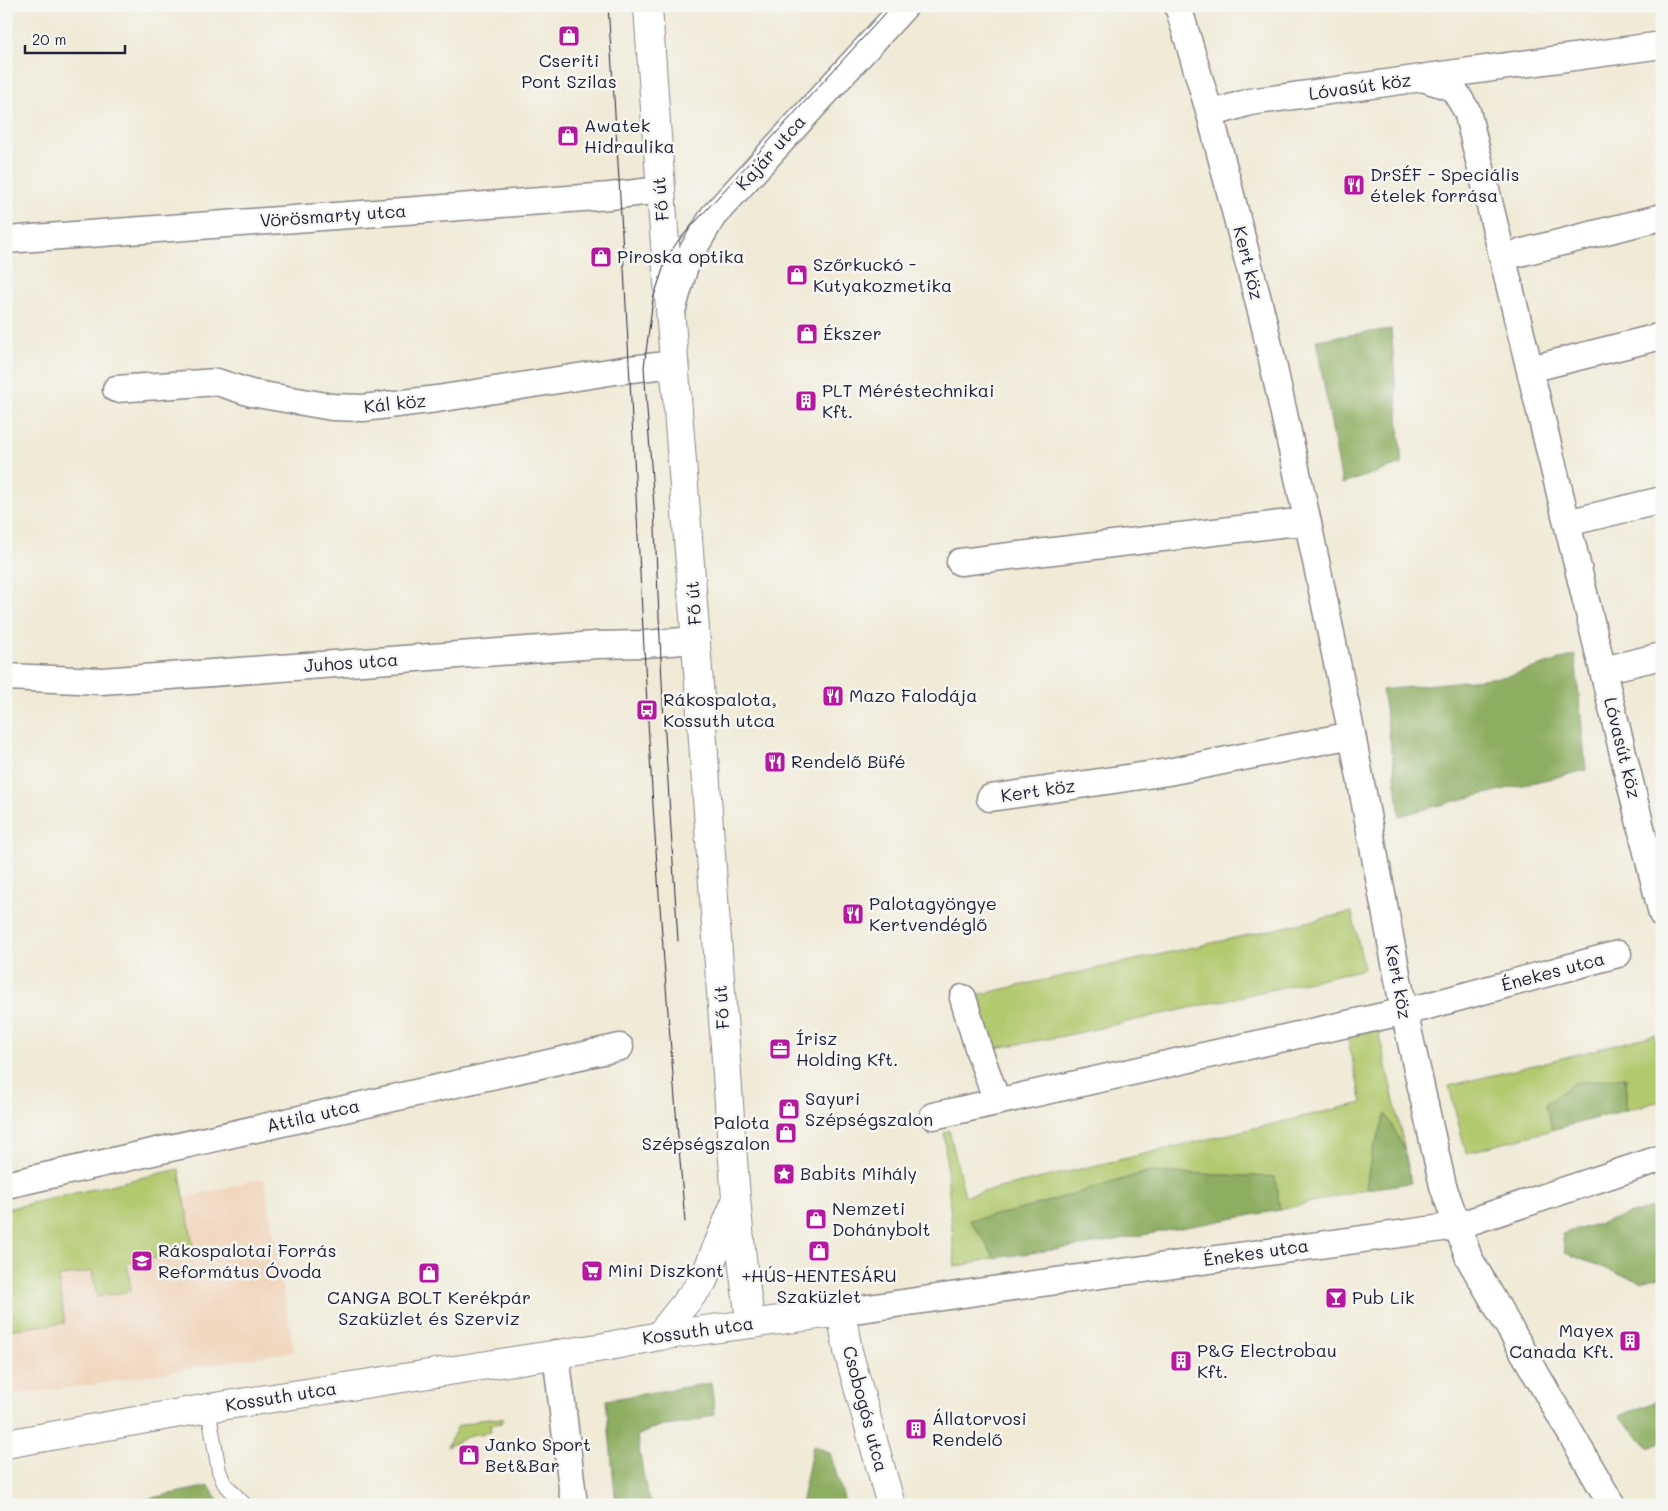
<svg xmlns="http://www.w3.org/2000/svg" width="1668" height="1511" font-family="Mali,sans-serif">
	<style>
		.built { fill: #f0d5bc }
		.green { fill: #b2c96e; stroke: #6a7654 }
		.forest { fill: #8dad61; stroke: #58684e }
		.lines { fill: none; stroke-linecap: round; stroke-linejoin: round }
		.service-casing { stroke: #898688; stroke-width: 16 }
		.minor-casing { stroke: #898688; stroke-width: 29 }
		.tertiary-casing { stroke: #898688; stroke-width: 30 }
		.service { stroke: #fff; stroke-width: 14 }
		.minor { stroke: #fff; stroke-width: 26 }
		.tertiary { stroke: #fff; stroke-width: 28 }
		.tram { stroke: #22223b; stroke-width: 1 }
		.labels { text-anchor: middle; stroke-width: 5; stroke-linejoin: round; paint-order: stroke }
		.poi-label { font-size: 18px; fill: #22223b; stroke: #f6f6f2; text-anchor: start }
		.street-label { font-size: 18px; fill: #22223b; stroke: #f6f6f2 }
	</style>
	<rect width="100%" height="100%" fill="#f6f6f2"/>
	<filter id="ink" filterUnits="userSpaceOnUse"><feTurbulence type="fractalNoise" baseFrequency=".02" numOctaves="2"/><feDisplacementMap in="SourceGraphic" scale="10" xChannelSelector="R" yChannelSelector="G"/><feConvolveMatrix kernelMatrix="1 2 1 2 8 2 1 2 1" color-interpolation-filters="sRGB"/></filter>
	<filter id="wash" filterUnits="userSpaceOnUse"><feTurbulence type="fractalNoise" baseFrequency=".0096" numOctaves="4" result="noise"/><feDisplacementMap in="SourceGraphic" scale="20" xChannelSelector="R" yChannelSelector="G"/><feGaussianBlur stdDeviation="1.12" result="paint"/><feColorMatrix in="noise" values="0 0 0 0 0 0 0 0 0 0 0 0 0 0 0 0 0 1.4 0 .05"/><feComposite in="paint" operator="in"/></filter>
	<g filter="url(#wash)">
		<rect width="100%" height="100%" fill="#f0ead6"/>
		<path class="built" d="M 179,1169 L 185,1198 L 264,1178 L 294,1351 L 98,1384 L 6,1396 L 6,1209 Z"/>
		<g class="green">
			<path d="M 1352,912 L 1364,969 L 1064,1036 L 979,1051 L 963,998 Z"/>
			<path d="M 1378,1030 L 1405,1150 L 1386,1115 L 1371,1156 L 1366,1189 L 1280,1210 L 1274,1177 L 1147,1172 L 1016,1211 L 970,1220 L 986,1243 L 994,1258 L 955,1267 L 944,1133 L 949,1130 L 965,1196 L 1362,1103 L 1347,1036 Z"/>
			<path d="M 1655,1035 L 1661,1068 L 1661,1101 L 1626,1110 L 1626,1077 L 1546,1104 L 1552,1130 L 1466,1153 L 1449,1086 Z"/>
			<path d="M 179,1169 L 193,1245 L 163,1252 L 163,1257 L 127,1263 L 131,1291 L 97,1297 L 92,1271 L 58,1277 L 65,1323 L 6,1330 L 6,1209 Z"/>
			<path d="M 488,1418 L 504,1419 L 501,1423 L 490,1425 L 491,1432 L 471,1435 L 447,1447 L 458,1426 Z"/>
		</g>
		<g class="forest">
			<path d="M 1391,329 L 1402,464 L 1342,484 L 1316,340 Z"/>
			<path d="M 1575,655 L 1586,770 L 1455,801 L 1400,816 L 1392,752 L 1382,690 L 1508,676 Z"/>
			<path d="M 1625,1077 L 1626,1110 L 1552,1130 L 1546,1104 L 1574,1083 Z"/>
			<path d="M 1386,1114 L 1405,1150 L 1411,1183 L 1366,1189 L 1371,1156 Z"/>
			<path d="M 1147,1172 L 1275,1177 L 1280,1210 L 1088,1245 L 994,1258 L 986,1243 L 969,1220 L 1016,1211 Z"/>
			<path d="M 1662,1205 L 1662,1276 L 1641,1282 L 1565,1253 L 1562,1234 Z"/>
			<path d="M 711,1383 L 715,1414 L 689,1423 L 657,1427 L 637,1436 L 645,1484 L 652,1505 L 616,1505 L 606,1400 Z"/>
			<path d="M 1662,1399 L 1662,1442 L 1649,1448 L 1619,1416 Z"/>
			<path d="M 813,1445 L 830,1453 L 846,1505 L 801,1505 Z"/>
			<path d="M 209,1486 L 221,1505 L 118,1505 Z"/>
		</g>
	</g>
	<g filter="url(#ink)">
		<g class="lines">
			<g class="service-casing">
				<path id="service" d="M 208,1408 L 219,1471 L 224,1483 L 245,1505"/>
			</g>
			<g class="minor-casing">
				<g id="minor">
					<path d="M 1178,6 L 1210,114 L 1264,323 L 1308,523 L 1352,735 L 1404,1011 L 1443,1186 L 1469,1258 L 1612,1505"/>
					<path d="M 1427,77 L 1662,45"/>
					<path d="M 1210,114 L 1250,102 L 1422,78 L 1453,88 L 1467,111 L 1662,914"/>
					<path d="M 6,240 L 610,196 L 660,190"/>
					<path d="M 1503,257 L 1662,217"/>
					<path d="M 672,311 L 686,262 L 713,216 L 905,6"/>
					<path d="M 1530,369 L 1662,336"/>
					<path d="M 116,389 L 217,382 L 251,393 L 332,407 L 363,408 L 437,399 L 622,370 L 675,364"/>
					<path d="M 1567,523 L 1662,500"/>
					<path d="M 960,562 L 1289,523 L 1308,523"/>
					<path d="M 1603,670 L 1662,656"/>
					<path d="M 6,677 L 102,681 L 596,645 L 644,644 L 696,640"/>
					<path d="M 990,798 L 1168,772 L 1352,735"/>
					<path d="M 963,998 L 979,1051 L 997,1101"/>
					<path d="M 933,1116 L 1424,1007 L 1618,954"/>
					<path d="M 6,1185 L 620,1047"/>
					<path d="M 841,1312 L 984,1291 L 1457,1226 L 1662,1158"/>
					<path d="M 556,1353 L 574,1505"/>
				</g>
			</g>
			<g class="tertiary-casing">
				<g id="tertiary">
					<path d="M 648,6 C 664,256 687,505 704,755 C 711,856 718,958 726,1059 C 732,1147 737,1237 751,1324"/>
					<path d="M 659,1336 L 703,1281 L 736,1201"/>
					<path d="M 6,1444 L 208,1408 L 604,1347 L 659,1336 L 841,1312 L 848,1351 L 891,1505"/>
				</g>
			</g>
			<use href="#service" class="service"/>
			<use href="#minor" class="minor"/>
			<use href="#tertiary" class="tertiary"/>
			<g class="tram">
				<path d="M 608,6 C 624,238 634,471 647,703 C 656,876 671,1049 685,1222"/>
				<path d="M 678,941 L 663,703 L 654,507 L 644,367 L 653,299 L 667,257 L 678,241 L 892,6"/>
			</g>
		</g>
	</g>
	<defs>
		<g id="shop-square" transform="scale(1.125)"><rect x="-9" y="-9" width="18" height="18" rx="4" fill="#b5179e" stroke="#f6f6f2"/><path d="M-5-2.5h2.3a2.7 3.5 0 0 1 5.4 0H5L5.5 6h-11ZM-1.5-2.5h3a1.5 2.3 0 0 0-3 0Z" fill="#fff"/></g>
		<g id="restaurant-square" transform="scale(1.125)"><rect x="-9" y="-9" width="18" height="18" rx="4" fill="#b5179e" stroke="#f6f6f2"/><path d="M-5-6h1v4h1v-4h1v4h1v-4h1v5L-1.5 .5V6h-2V.5L-5-1ZM5-6V6H3V1.5H1.5Q1.5-4 5-6Z" fill="#fff"/></g>
		<g id="building-square" transform="scale(1.125)"><rect x="-9" y="-9" width="18" height="18" rx="4" fill="#b5179e" stroke="#f6f6f2"/><path d="M-4-6H4V6H1V3H-1V6H-4ZM-2.5-4.3h1.7v1.8h-1.7ZM.8-4.3h1.7v1.8H.8ZM-2.5-1h1.7V.8h-1.7ZM.8-1h1.7V.8H.8Z" fill="#fff"/></g>
		<g id="bus-square" transform="scale(1.125)"><rect x="-9" y="-9" width="18" height="18" rx="4" fill="#b5179e" stroke="#f6f6f2"/><path d="M-5-6H5V4H4V6H2V4H-2V6H-4V4H-5ZM-3.5-4V0h7V-4ZM-3.5 1.2v1.5H-2V1.2ZM2 1.2v1.5H3.5V1.2Z" fill="#fff"/></g>
		<g id="office-square" transform="scale(1.125)"><rect x="-9" y="-9" width="18" height="18" rx="4" fill="#b5179e" stroke="#f6f6f2"/><path d="M-6-3h4V-5.5h4V-3h4V5H-6ZM-1-4.5V-3h2v-1.5ZM-6 0V1H6V0Z" fill="#fff"/></g>
		<g id="sight-square" transform="scale(1.125)"><rect x="-9" y="-9" width="18" height="18" rx="4" fill="#b5179e" stroke="#f6f6f2"/><path d="M0-6L1.8-2.2L6-1.7L2.9 1.2L3.7 5.4L0 3.3L-3.7 5.4L-2.9 1.2L-6-1.7L-1.8-2.2Z" fill="#fff"/></g>
		<g id="school-square" transform="scale(1.125)"><rect x="-9" y="-9" width="18" height="18" rx="4" fill="#b5179e" stroke="#f6f6f2"/><path d="M0-5L7-2L0 1L-7-2ZM-4 1L0 2.5L4 1V4Q0 6-4 4Z" fill="#fff"/></g>
		<g id="supermarket-square" transform="scale(1.125)"><rect x="-9" y="-9" width="18" height="18" rx="4" fill="#b5179e" stroke="#f6f6f2"/><path d="M-6-5.5h2.5l.6 2H6L4.5 2H-2.5L-4.4-4H-6ZM-1.5 3.2a1.3 1.3 0 1 0 .1 0ZM3 3.2a1.3 1.3 0 1 0 .1 0Z" fill="#fff"/></g>
		<g id="bar-square" transform="scale(1.125)"><rect x="-9" y="-9" width="18" height="18" rx="4" fill="#b5179e" stroke="#f6f6f2"/><path d="M-6-5H6L.8 .8V4.5H3.5V6h-7V4.5H-.8V.8Z" fill="#fff"/></g>
	</defs>
	<g fill-rule="evenodd">
		<use href="#shop-square" x="569" y="36"/>
		<use href="#shop-square" x="568" y="136"/>
		<use href="#restaurant-square" x="1354" y="185"/>
		<use href="#shop-square" x="601" y="257"/>
		<use href="#shop-square" x="797" y="275"/>
		<use href="#shop-square" x="807" y="334"/>
		<use href="#building-square" x="806" y="401"/>
		<use href="#restaurant-square" x="833" y="696"/>
		<use href="#bus-square" x="647" y="710"/>
		<use href="#restaurant-square" x="775" y="762"/>
		<use href="#restaurant-square" x="853" y="914"/>
		<use href="#office-square" x="780" y="1049"/>
		<use href="#shop-square" x="789" y="1109"/>
		<use href="#shop-square" x="786" y="1133"/>
		<use href="#sight-square" x="784" y="1174"/>
		<use href="#shop-square" x="816" y="1219"/>
		<use href="#shop-square" x="819" y="1251"/>
		<use href="#school-square" x="142" y="1261"/>
		<use href="#supermarket-square" x="592" y="1271"/>
		<use href="#shop-square" x="429" y="1273"/>
		<use href="#bar-square" x="1336" y="1298"/>
		<use href="#building-square" x="1630" y="1341"/>
		<use href="#building-square" x="1181" y="1361"/>
		<use href="#building-square" x="916" y="1429"/>
		<use href="#shop-square" x="469" y="1455"/>
	</g>
	<g class="labels">
		<g class="poi-label">
			<text x="569" y="67" text-anchor="middle">Cseriti<tspan x="569" dy="21">Pont Szilas</tspan></text>
			<text x="584" y="132">Awatek<tspan x="584" dy="21">Hidraulika</tspan></text>
			<text x="1370" y="181">DrSÉF - Speciális<tspan x="1370" dy="21">ételek forrása</tspan></text>
			<text x="617" y="263">Piroska optika</text>
			<text x="813" y="271">Szőrkuckó -<tspan x="813" dy="21">Kutyakozmetika</tspan></text>
			<text x="823" y="340">Ékszer</text>
			<text x="822" y="397">PLT Méréstechnikai<tspan x="822" dy="21">Kft.</tspan></text>
			<text x="849" y="702">Mazo Falodája</text>
			<text x="663" y="706">Rákospalota,<tspan x="663" dy="21">Kossuth utca</tspan></text>
			<text x="791" y="768">Rendelő Büfé</text>
			<text x="869" y="910">Palotagyöngye<tspan x="869" dy="21">Kertvendéglő</tspan></text>
			<text x="796" y="1045">Írisz<tspan x="796" dy="21">Holding Kft.</tspan></text>
			<text x="805" y="1105">Sayuri<tspan x="805" dy="21">Szépségszalon</tspan></text>
			<text x="770" y="1129" text-anchor="end">Palota<tspan x="770" dy="21">Szépségszalon</tspan></text>
			<text x="800" y="1180">Babits Mihály</text>
			<text x="832" y="1215">Nemzeti<tspan x="832" dy="21">Dohánybolt</tspan></text>
			<text x="158" y="1257">Rákospalotai Forrás<tspan x="158" dy="21">Református Óvoda</tspan></text>
			<text x="608" y="1277">Mini Diszkont</text>
			<text x="819" y="1282" text-anchor="middle">+HÚS-HENTESÁRU<tspan x="819" dy="21">Szaküzlet</tspan></text>
			<text x="429" y="1304" text-anchor="middle">CANGA BOLT Kerékpár<tspan x="429" dy="21">Szaküzlet és Szerviz</tspan></text>
			<text x="1352" y="1304">Pub Lik</text>
			<text x="1614" y="1337" text-anchor="end">Mayex<tspan x="1614" dy="21">Canada Kft.</tspan></text>
			<text x="1197" y="1357">P&amp;G Electrobau<tspan x="1197" dy="21">Kft.</tspan></text>
			<text x="932" y="1425">Állatorvosi<tspan x="932" dy="21">Rendelő</tspan></text>
			<text x="485" y="1451">Janko Sport<tspan x="485" dy="21">Bet&amp;Bar</tspan></text>
		</g>
		<g class="street-label">
			<text transform="translate(1360 87) rotate(-8)" y="6">Lóvasút köz</text>
			<text transform="translate(771 153) rotate(-48)" y="6">Kajár utca</text>
			<text transform="translate(661 199) rotate(-95)" y="6">Fő út</text>
			<text transform="translate(333 216) rotate(-4)" y="6">Vörösmarty utca</text>
			<text transform="translate(1248 263) rotate(76)" y="6">Kert köz</text>
			<text transform="translate(395 404) rotate(-6)" y="6">Kál köz</text>
			<text transform="translate(694 603) rotate(-94)" y="6">Fő út</text>
			<text transform="translate(351 663) rotate(-4)" y="6">Juhos utca</text>
			<text transform="translate(1622 748) rotate(76)" y="6">Lóvasút köz</text>
			<text transform="translate(1038 791) rotate(-8)" y="6">Kert köz</text>
			<text transform="translate(1553 972) rotate(-15)" y="6">Énekes utca</text>
			<text transform="translate(1398 982) rotate(79)" y="6">Kert köz</text>
			<text transform="translate(722 1007) rotate(-94)" y="6">Fő út</text>
			<text transform="translate(313 1116) rotate(-13)" y="6">Attila utca</text>
			<text transform="translate(1256 1253) rotate(-8)" y="6">Énekes utca</text>
			<text transform="translate(698 1331) rotate(-8)" y="6">Kossuth utca</text>
			<text transform="translate(281 1397) rotate(-9)" y="6">Kossuth utca</text>
			<text transform="translate(865 1409) rotate(75)" y="6">Csobogós utca</text>
		</g>
	</g>
	<rect width="1668" height="1511" fill="none" stroke="#f6f6f2" stroke-width="25"/>
	<path d="M25 45v8h100v-8" fill="none" stroke="#22223b" stroke-width="2.5"/>
	<text x="32" y="45" font-size="15" fill="#22223b" stroke="#f6f6f2" stroke-width="4" paint-order="stroke">20 m</text>
</svg>
